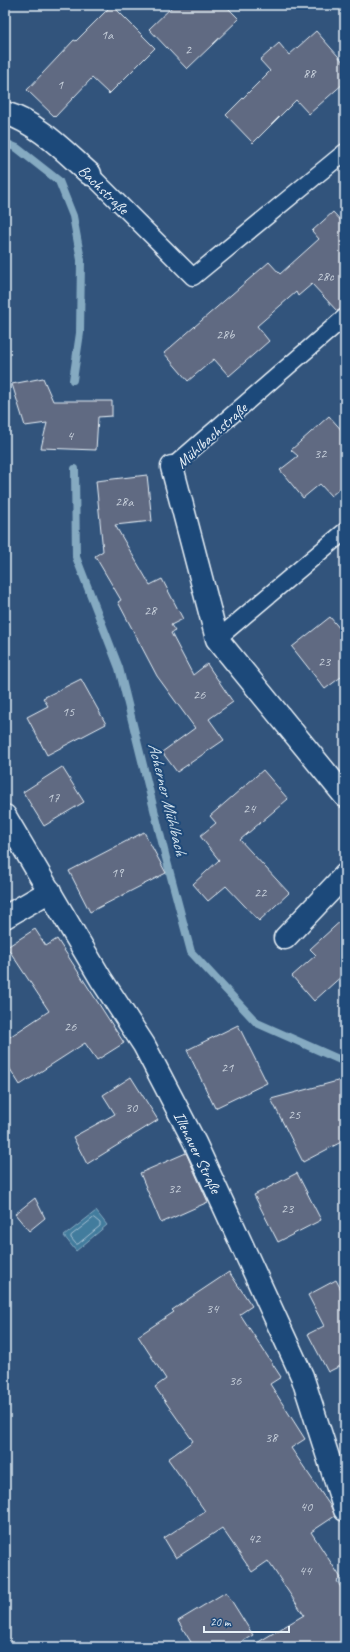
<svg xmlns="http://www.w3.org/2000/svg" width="350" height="1652" font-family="Caveat,sans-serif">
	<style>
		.water { fill: #437b9d; stroke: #85aac1 }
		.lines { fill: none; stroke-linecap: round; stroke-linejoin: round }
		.shore { stroke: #a6c2d4; stroke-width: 1 }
		.stream { stroke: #85aac1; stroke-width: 8 }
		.building { fill: #606a82; stroke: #e8f1f8 }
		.service-casing { stroke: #e8f1f8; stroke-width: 19 }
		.minor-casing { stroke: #e8f1f8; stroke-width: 25 }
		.secondary-casing { stroke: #e8f1f8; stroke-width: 25 }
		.service { stroke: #1f4a7a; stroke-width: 16 }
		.minor { stroke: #1f4a7a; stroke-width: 22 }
		.secondary { stroke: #1f4a7a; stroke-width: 22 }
		.labels { text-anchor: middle; stroke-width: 4; stroke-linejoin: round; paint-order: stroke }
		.number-label { font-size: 14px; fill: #c6cfda }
		.street-label { font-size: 16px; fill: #e8f1f8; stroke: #1f4a7a }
		.water-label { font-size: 17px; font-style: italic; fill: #cfdfea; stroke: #1f4a7a }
	</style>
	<rect width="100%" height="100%" fill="#32547c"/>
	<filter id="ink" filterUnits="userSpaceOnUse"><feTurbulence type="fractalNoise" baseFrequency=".025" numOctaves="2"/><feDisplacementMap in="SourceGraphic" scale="8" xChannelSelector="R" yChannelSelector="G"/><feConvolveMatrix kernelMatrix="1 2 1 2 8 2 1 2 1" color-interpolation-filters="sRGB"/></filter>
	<g filter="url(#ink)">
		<path class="water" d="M 96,1211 L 107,1225 L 76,1251 L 64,1236 Z"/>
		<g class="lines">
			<path class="shore" d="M 94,1218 L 100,1223 L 100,1226 L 78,1244 L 76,1244 L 71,1238 L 71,1236 Z"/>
			<g class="stream">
				<path d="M 5,143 L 17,148 L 59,181 L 73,216 L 81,260 L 80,333 L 73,380"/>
				<path d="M 75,469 L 76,557 L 119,668 L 166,858 L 191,952 L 257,1023 L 345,1062"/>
			</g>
		</g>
		<g class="building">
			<path d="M 112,5 L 155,48 L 109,94 L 92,78 L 55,117 L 27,90 L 74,40 L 76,41 Z"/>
			<path d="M 174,5 L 225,5 L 239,19 L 187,69 L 149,29 Z"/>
			<path d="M 316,31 L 345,64 L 345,82 L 309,114 L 296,100 L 253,143 L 226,115 L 270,71 L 260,60 L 279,43 L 289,55 Z"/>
			<path d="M 333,212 L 345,225 L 345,308 L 337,311 L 312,284 L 298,296 L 296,292 L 257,326 L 269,341 L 229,376 L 214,359 L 188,381 L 164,353 L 269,262 L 280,274 L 319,239 L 312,231 Z"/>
			<path d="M 43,378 L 53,401 L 112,401 L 112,416 L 98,417 L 96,450 L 41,448 L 47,423 L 25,426 L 12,384 Z"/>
			<path d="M 329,416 L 345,434 L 345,484 L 331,496 L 320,484 L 303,498 L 280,470 L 298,456 L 291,450 Z"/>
			<path d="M 147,475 L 152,521 L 115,525 L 150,585 L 162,579 L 183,619 L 171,625 L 175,631 L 171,633 L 193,675 L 207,664 L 233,702 L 209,719 L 224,740 L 177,772 L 162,752 L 195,728 L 157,676 L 118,602 L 121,600 L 95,556 L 103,551 L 96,481 Z"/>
			<path d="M 330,617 L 345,635 L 345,674 L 325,689 L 292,647 Z"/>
			<path d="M 81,679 L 106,724 L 47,755 L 27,717 L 48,706 L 43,698 Z"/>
			<path d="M 62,767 L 84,802 L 44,826 L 23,792 Z"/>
			<path d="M 263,770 L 288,799 L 240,840 L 289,893 L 259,921 L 226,886 L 208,901 L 193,884 L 219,860 L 200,836 L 216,823 L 210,816 Z"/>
			<path d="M 144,832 L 166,873 L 90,912 L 69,871 Z"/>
			<path d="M 345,917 L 345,973 L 314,1001 L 292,976 L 316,955 L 310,949 Z"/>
			<path d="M 35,929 L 46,946 L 57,939 L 124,1043 L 97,1060 L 85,1043 L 20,1085 L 5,1061 L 5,1040 L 49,1011 L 7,947 Z"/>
			<path d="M 238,1025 L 267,1083 L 215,1108 L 187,1050 Z"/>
			<path d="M 131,1077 L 158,1120 L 87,1164 L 73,1137 L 115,1114 L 103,1095 Z"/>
			<path d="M 345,1079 L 345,1140 L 303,1162 L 271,1099 Z"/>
			<path d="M 186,1153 L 208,1202 L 161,1223 L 140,1173 Z"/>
			<path d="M 297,1173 L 321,1220 L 278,1242 L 254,1195 Z"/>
			<path d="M 35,1198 L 45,1218 L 29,1231 L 15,1214 Z"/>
			<path d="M 229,1272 L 252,1306 L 240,1314 L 281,1377 L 270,1384 L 305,1439 L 291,1448 L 331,1507 L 335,1516 L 311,1532 L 341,1578 L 337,1581 L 345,1594 L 345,1639 L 332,1647 L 250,1647 L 304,1615 L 268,1561 L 252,1572 L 222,1528 L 176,1558 L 164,1538 L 205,1511 L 168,1459 L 193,1441 L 155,1387 L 166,1379 L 138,1336 L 174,1312 L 172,1310 Z"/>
			<path d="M 336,1280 L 345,1297 L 345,1365 L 344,1364 L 328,1372 L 308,1334 L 324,1326 L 308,1295 Z"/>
			<path d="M 226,1592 L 253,1635 L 233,1647 L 194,1647 L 178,1621 Z"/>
		</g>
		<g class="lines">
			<g class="service-casing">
				<g id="service">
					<path d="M 90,174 L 193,277 L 345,152"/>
					<path d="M 172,467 L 345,317"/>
					<path d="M 217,639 L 345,531"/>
				</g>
			</g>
			<g class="minor-casing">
				<g id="minor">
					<path d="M 5,113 C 38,123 65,152 90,174"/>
					<path d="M 172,467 L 217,639 L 345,796"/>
					<path d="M 5,917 L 50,891"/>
					<path d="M 285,938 L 345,875"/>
				</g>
			</g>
			<g class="secondary-casing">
				<path id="secondary" d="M 5,816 L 101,979 L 144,1045 L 195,1143 L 302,1376 L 345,1510"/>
			</g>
			<use href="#service" class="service"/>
			<use href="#minor" class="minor"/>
			<use href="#secondary" class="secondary"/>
		</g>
	</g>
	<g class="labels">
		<g class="number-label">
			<text x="107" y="39">1a</text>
			<text x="188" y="54">2</text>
			<text x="309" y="78">88</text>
			<text x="60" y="89">1</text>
			<text x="325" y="281">28c</text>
			<text x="225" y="339">28b</text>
			<text x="70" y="440">4</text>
			<text x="320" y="458">32</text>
			<text x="124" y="506">28a</text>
			<text x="150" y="615">28</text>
			<text x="324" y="666">23</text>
			<text x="199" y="699">26</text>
			<text x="68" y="716">15</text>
			<text x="53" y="802">17</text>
			<text x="249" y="813">24</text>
			<text x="117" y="877">19</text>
			<text x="260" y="897">22</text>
			<text x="70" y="1031">26</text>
			<text x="227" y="1072">21</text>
			<text x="131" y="1112">30</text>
			<text x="294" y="1119">25</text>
			<text x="174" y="1193">32</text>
			<text x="287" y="1213">23</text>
			<text x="212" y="1313">34</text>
			<text x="235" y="1385">36</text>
			<text x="271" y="1442">38</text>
			<text x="306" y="1511">40</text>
			<text x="254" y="1543">42</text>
			<text x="305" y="1575">44</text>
		</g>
		<g class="street-label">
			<text transform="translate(104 189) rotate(44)" y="6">Bachstraße</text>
			<text transform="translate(211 435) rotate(-42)" y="6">Mühlbachstraße</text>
			<text transform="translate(198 1152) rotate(64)" y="6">Illenauer Straße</text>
		</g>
		<g class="water-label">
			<text transform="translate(168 799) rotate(76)" y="6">Acherner Mühlbach</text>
		</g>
	</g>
	<rect width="350" height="1652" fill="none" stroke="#1f4a7a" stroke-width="20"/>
	<rect x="10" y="10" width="330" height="1632" fill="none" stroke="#e8f1f8" stroke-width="1.5" filter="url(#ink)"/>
	<path d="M204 1626v6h85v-6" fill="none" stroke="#e8f1f8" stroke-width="2"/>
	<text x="210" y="1626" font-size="12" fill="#e8f1f8" stroke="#1f4a7a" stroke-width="3" paint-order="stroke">20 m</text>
</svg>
